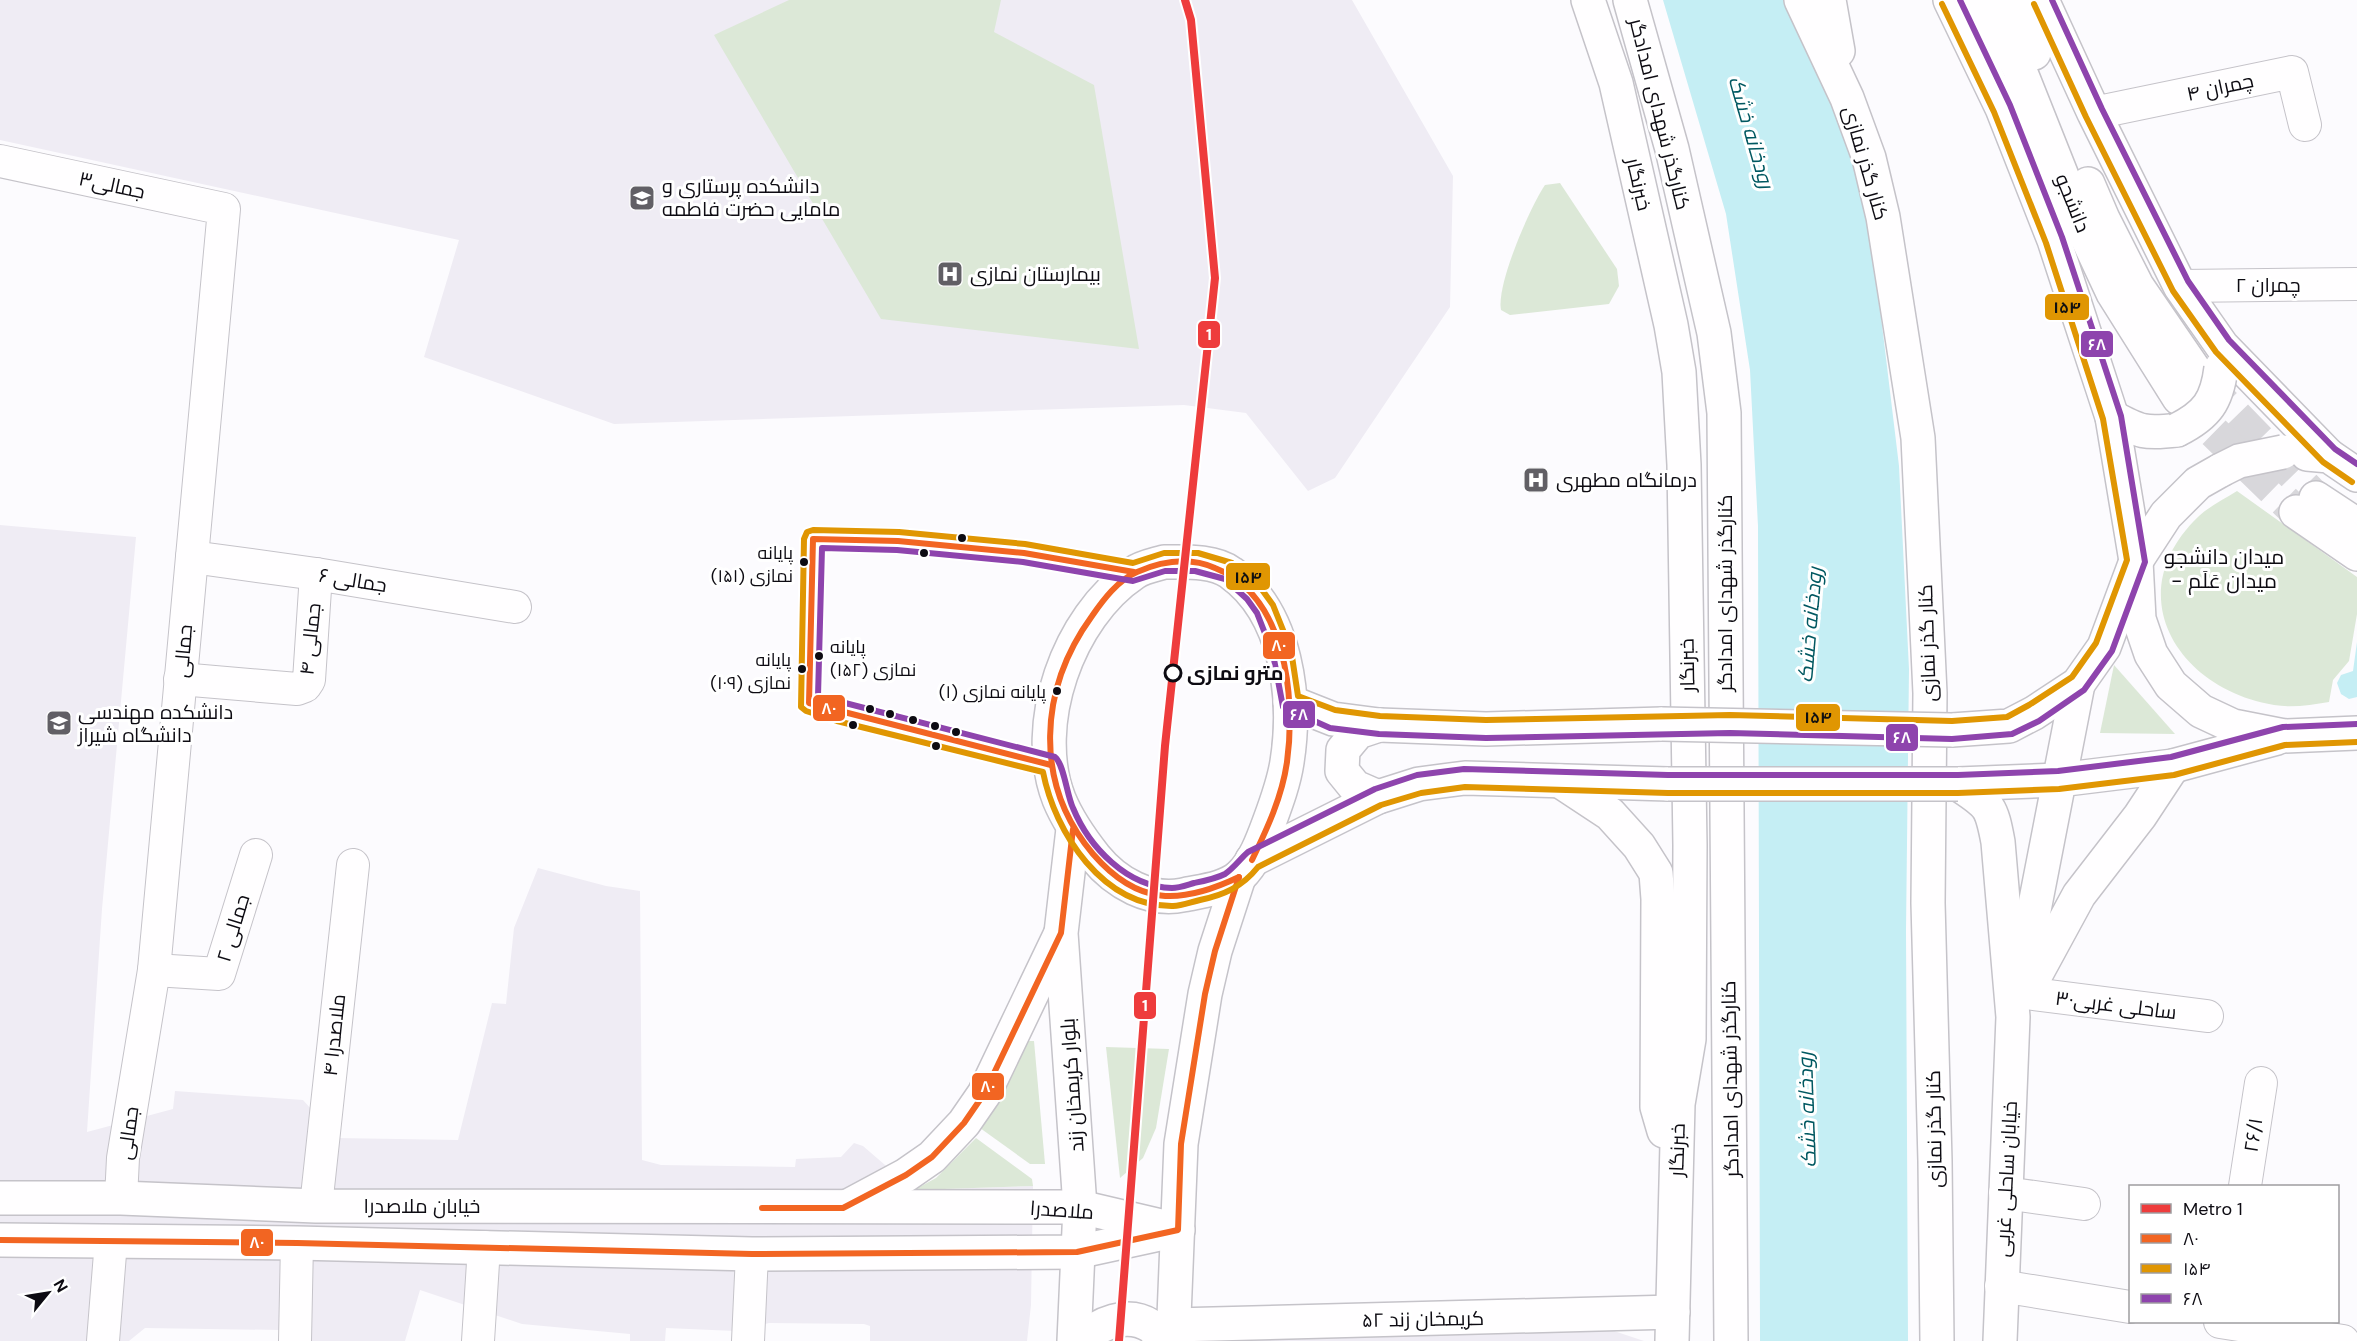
<svg xmlns="http://www.w3.org/2000/svg" width="2357" height="1341" font-family="'DM Sans',Cairo,sans-serif">
	<style>
		.built { fill: #efecf4 }
		.green { fill: #dce8d7 }
		.water { fill: #c5eef4 }
		.lines { fill: none; stroke-linecap: round; stroke-linejoin: round }
		.major-tunnel { stroke: #d8d7db; stroke-width: 33; stroke-dasharray: 33 16; stroke-linecap: butt }
		.minor-casing { stroke: #c5c3c9; stroke-width: 34 }
		.major-casing { stroke: #c5c3c9; stroke-width: 36 }
		.minor { stroke: #fffeff; stroke-width: 32 }
		.major { stroke: #fffeff; stroke-width: 33 }
		.major-bridge-casing { stroke: #c5c3c9; stroke-width: 36; stroke-linecap: butt }
		.major-bridge { stroke: #fffeff; stroke-width: 33 }
		.bus-1-casing { stroke: #fff; stroke-width: 10 }
		.bus-2-casing { stroke: #fff; stroke-width: 10 }
		.bus-3-casing { stroke: #fff; stroke-width: 10 }
		.bus-1 { stroke: #f26522; stroke-width: 6 }
		.bus-2 { stroke: #e09602; stroke-width: 6 }
		.bus-3 { stroke: #8e44ad; stroke-width: 6 }
		.metro-1-casing { stroke: #fff; stroke-width: 12 }
		.metro-1 { stroke: #ee3c3c; stroke-width: 8 }
		.bus-dot { fill: #0d0b12; stroke: #fff; stroke-width: 2 }
		.stop-dot { fill: #fff; stroke: #0d0b12; stroke-width: 3 }
		.labels { text-anchor: middle; stroke-width: 6; stroke-linejoin: round; paint-order: stroke }
		.bus-label { font-size: 18px; fill: #0d0b12; stroke: #fff; text-anchor: end }
		.street-label { font-size: 20px; fill: #0d0b12; stroke: #fff }
		.poi-label { font-size: 20px; fill: #0d0b12; stroke: #fff; text-anchor: start }
		.stop-label { font-size: 20px; font-weight: bold; fill: #0d0b12; stroke: #fff; text-anchor: start }
		.water-label { font-size: 21px; font-style: italic; fill: #005861; stroke: #fff }
		.neighbourhood-label { font-size: 21px; fill: #0d0b12; stroke: #fff }
		.line-badge { stroke: #fff; stroke-width: 2 }
		.badge-label { font-size: 16px; text-anchor: middle; font-weight: bold; fill: #fff }
		.pale-badge-label { font-size: 16px; text-anchor: middle; font-weight: bold; fill: #111 }
	</style>
	<rect width="100%" height="100%" fill="#fcfbfe"/>
	<g class="built">
		<path d="M 0,0 L 1352,0 L 1453,176 L 1450,307 L 1335,478 L 1308,491 L 1246,413 L 1184,405 L 614,424 L 424,357 L 459,240 L 0,140 Z"/>
		<path d="M 0,525 L 136,537 L 102,909 L 87,1132 L 173,1109 L 175,1091 L 303,1100 L 337,1138 L 458,1140 L 492,1003 L 506,1004 L 514,928 L 538,868 L 606,886 L 640,891 L 642,1160 L 661,1165 L 795,1167 L 796,1159 L 841,1157 L 854,1143 L 863,1146 L 914,1190 L 1033,1186 L 1031,1305 L 1027,1341 L 870,1341 L 870,1326 L 864,1324 L 769,1323 L 735,1331 L 666,1328 L 665,1341 L 630,1341 L 630,1334 L 522,1324 L 420,1290 L 405,1341 L 283,1341 L 281,1330 L 145,1328 L 129,1341 L 0,1341 Z"/>
		<path d="M 1592,1328 L 1614,1331 L 1644,1341 L 1225,1341 L 1225,1330 Z"/>
	</g>
	<g class="green">
		<path d="M 789,0 L 1001,0 L 994,32 L 1094,85 L 1139,349 L 881,319 L 714,35 Z"/>
		<path d="M 1560,183 L 1617,269 L 1619,286 L 1609,304 L 1510,315 L 1501,310 C 1496,285 1530,207 1545,185 Z"/>
		<path d="M 2237,491 L 2357,577 L 2357,614 L 2349,661 L 2333,680 L 2329,702 C 2311,705 2292,708 2274,705 C 2177,689 2118,593 2199,516 C 2210,506 2224,499 2237,491 Z"/>
		<path d="M 2114,665 L 2175,734 L 2100,733 Z"/>
		<path d="M 1026,1041 L 1034,1041 L 1045,1164 L 1030,1164 L 980,1128 Z"/>
		<path d="M 1106,1047 L 1169,1049 L 1156,1128 L 1143,1158 L 1120,1178 Z"/>
		<path d="M 976,1138 L 1032,1179 L 1033,1186 L 914,1190 L 936,1178 Z"/>
	</g>
	<g class="water">
		<path d="M 1663,0 L 1783,0 L 1804,39 L 1858,157 L 1878,292 L 1899,466 L 1909,669 L 1906,931 L 1908,1341 L 1760,1341 L 1758,526 L 1750,370 L 1726,214 Z"/>
		<path d="M 2357,642 L 2357,697 L 2349,699 L 2341,694 L 2337,683 L 2341,675 L 2353,671 Z"/>
	</g>
	<g class="lines">
		<g class="major-tunnel">
			<path d="M 2202,381 L 2316,498"/>
			<path d="M 2179,398 L 2296,512"/>
		</g>
		<g class="minor-casing">
			<g id="minor">
				<path d="M 2094,113 L 2292,72 L 2305,125"/>
				<path d="M 0,161 L 224,209 L 154,970 L 123,1158 L 121,1198"/>
				<path d="M 2180,286 L 2357,284"/>
				<path d="M 192,557 L 316,574 L 515,607"/>
				<path d="M 180,679 L 297,689 L 305,686 L 309,680 L 316,574"/>
				<path d="M 154,970 L 219,974 L 256,855"/>
				<path d="M 2026,993 L 2207,1016"/>
				<path d="M 2245,1186 L 2261,1083"/>
				<path d="M 2005,1193 L 2084,1204"/>
				<path d="M 316,1206 L 353,865"/>
				<path d="M 2001,1286 L 2130,1307"/>
				<path d="M 2220,1322 L 2343,1341"/>
				<path d="M 103,1341 L 111,1241"/>
				<path d="M 295,1341 L 297,1243"/>
				<path d="M 478,1341 L 484,1247"/>
				<path d="M 748,1341 L 752,1254"/>
			</g>
		</g>
		<g class="major-casing">
			<g id="major">
				<path d="M 1588,0 L 1616,83 L 1671,325 L 1679,372 L 1684,465 L 1690,845 L 1689,1039 L 1678,1104 L 1672,1341"/>
				<path d="M 1630,0 L 1672,149 L 1714,333 L 1724,413 L 1731,1341"/>
				<path d="M 1801,0 L 1847,98 L 1869,158 L 1883,217 L 1918,438 L 1930,693 L 1928,903 L 1935,1161 L 1937,1341"/>
				<path d="M 1829,0 L 1838,51"/>
				<path d="M 1950,0 L 2002,108 L 2054,240 L 2112,417 L 2136,561 L 2139,619 L 2151,654 L 2171,685 L 2201,711 L 2233,726 L 2284,736 L 2357,733"/>
				<path d="M 1983,0 L 2019,68 L 2083,229 L 2113,293 L 2179,398"/>
				<path d="M 2010,0 L 2034,53"/>
				<path d="M 2042,0 L 2094,113 L 2180,286 L 2222,346 L 2329,456"/>
				<path d="M 2088,184 L 2103,219 L 2137,286 L 2202,381"/>
				<path d="M 2112,417 C 2140,432 2145,434 2177,430"/>
				<path d="M 2307,454 L 2329,456 L 2357,475"/>
				<path d="M 2316,498 L 2357,525"/>
				<path d="M 2296,512 L 2357,554"/>
				<path d="M 1164,562 C 1184,562 1214,560 1231,573 C 1287,613 1297,698 1287,762 C 1284,782 1277,801 1270,820 C 1263,839 1255,862 1240,876 C 1226,889 1201,891 1183,895 C 1150,902 1116,883 1095,857 C 1080,838 1068,821 1059,799 C 1030,725 1068,617 1134,573 C 1142,567 1154,565 1164,562 Z"/>
				<path d="M 1290,702 L 1333,719 L 1379,725 L 1486,729 L 1662,724"/>
				<path d="M 1952,730 L 2009,726 L 2034,713 L 2078,684 L 2104,647 L 2136,561 L 2166,515 L 2198,483 L 2221,470"/>
				<path d="M 1560,781 L 1610,814 L 1639,846 L 1656,873 L 1658,899 L 1657,1107 L 1664,1131"/>
				<path d="M 1958,784 C 1989,805 1991,804 1998,842 L 2013,1017 L 2000,1341"/>
				<path d="M 1958,784 L 2059,780 L 2173,766 L 2277,738"/>
				<path d="M 1378,797 L 1355,787 L 1342,771 L 1343,750 L 1358,732 L 1379,725"/>
				<path d="M 1073,829 L 1061,933 L 1080,1207 L 1074,1341"/>
				<path d="M 1252,860 L 1378,797 L 1419,784 L 1465,778 L 1668,784"/>
				<path d="M 2021,977 L 2078,684"/>
				<path d="M 2029,987 L 2079,895 L 2140,816 L 2173,766"/>
				<path d="M 0,1198 L 121,1198 L 316,1206 L 1080,1207 L 1178,1230"/>
				<path d="M 850,1205 L 906,1175 L 932,1157 L 964,1123 L 984,1094 L 1060,935"/>
				<path d="M 0,1240 L 297,1243 L 752,1254 L 1077,1252 L 1169,1232"/>
				<path d="M 1174,1325 L 1673,1312"/>
				<path d="M 1081,1341 C 1099,1323 1127,1311 1151,1326 C 1156,1330 1160,1337 1164,1341"/>
				<path d="M 1173,1341 L 1181,1144 L 1205,994 L 1215,951 L 1239,877"/>
			</g>
		</g>
		<use href="#minor" class="minor"/>
		<use href="#major" class="major"/>
		<g class="major-bridge-casing">
			<g id="major-bridge">
				<path d="M 2177,430 C 2207,415 2217,401 2221,368"/>
				<path d="M 2221,470 L 2239,461 L 2283,452"/>
				<path d="M 1662,724 L 1952,730"/>
				<path d="M 1668,784 L 1958,784"/>
			</g>
		</g>
		<use href="#major-bridge" class="major-bridge"/>
		<g class="bus-1-casing">
			<g id="bus-1">
				<path d="M 1051,765 L 809,703 L 813,539 L 898,541 L 1024,553 L 1134,572"/>
				<path d="M 1239,877 C 1180,905 1138,906 1093,854 C 1033,783 1039,689 1092,616 C 1103,600 1118,580 1137,572 C 1162,561 1190,557 1215,568 C 1286,596 1296,696 1287,762 C 1282,797 1267,829 1252,860"/>
				<path d="M 762,1208 L 843,1208 L 906,1175 L 932,1157 L 964,1123 L 984,1094 L 1061,933 L 1073,829"/>
				<path d="M 0,1240 L 297,1243 L 752,1254 L 1077,1252 L 1178,1230 L 1181,1144 L 1205,994 L 1215,951 L 1239,877"/>
			</g>
		</g>
		<g class="bus-2-casing">
			<g id="bus-2">
				<path d="M 1942,4 L 1994,112 L 2046,243 L 2103,419 L 2127,560 L 2096,643 L 2072,677 L 2029,705 L 2007,717 L 1952,721 L 1730,715 L 1486,720 L 1380,716 L 1335,710 L 1298,696 L 1291,650 L 1273,605 L 1260,587 L 1232,563 L 1198,553 L 1164,553 L 1133,563 L 1025,544 L 899,532 L 813,530 L 807,532 L 804,539 L 801,707 L 806,711 L 837,721 L 1043,772 C 1055,833 1103,907 1173,906 C 1182,906 1191,902 1200,900 C 1224,895 1242,887 1258,867 L 1381,805 L 1421,793 L 1465,787 L 1668,793 L 1958,793 L 2059,789 L 2174,775 L 2285,745 L 2357,742"/>
				<path d="M 2034,4 L 2086,117 L 2173,291 L 2216,352 L 2323,462 L 2352,482"/>
			</g>
		</g>
		<g class="bus-3-casing">
			<g id="bus-3">
				<path d="M 1960,0 L 2010,105 L 2062,237 L 2121,416 L 2145,562 L 2112,651 L 2084,690 L 2039,721 L 2012,734 L 1952,739 L 1730,733 L 1486,738 L 1379,734 L 1330,728 L 1283,707 L 1273,654 L 1257,613 L 1247,599 L 1225,579 L 1195,571 L 1165,571 L 1133,581 L 1023,562 L 897,550 L 822,548 L 818,696 L 1055,757 C 1064,764 1067,796 1073,808 C 1089,847 1127,887 1172,888 C 1179,888 1187,885 1194,883 C 1204,881 1215,879 1225,874 C 1234,868 1240,859 1248,852 L 1375,789 L 1417,775 L 1464,769 L 1668,775 L 1958,775 L 2058,771 L 2171,757 L 2283,727 L 2357,724"/>
				<path d="M 2052,0 L 2102,109 L 2188,281 L 2229,340 L 2335,449 L 2357,464"/>
			</g>
		</g>
		<use href="#bus-1" class="bus-1"/>
		<use href="#bus-2" class="bus-2"/>
		<use href="#bus-3" class="bus-3"/>
		<g class="metro-1-casing">
			<path id="metro-1" d="M 1119,1341 L 1165,746 L 1215,278 L 1191,20 L 1185,0"/>
		</g>
		<use href="#metro-1" class="metro-1"/>
	</g>
	<defs>
		<g id="university-square" transform="scale(1.35)"><rect x="-9" y="-9" width="18" height="18" rx="4" fill="#615f65" stroke="#fff"/><path d="M0-5L7-2L0 1L-7-2ZM-4 1L0 2.5L4 1V4Q0 6-4 4Z" fill="#fff"/></g>
		<g id="hospital-square" transform="scale(1.35)"><rect x="-9" y="-9" width="18" height="18" rx="4" fill="#615f65" stroke="#fff"/><path d="M-5-5h3v3.5h4V-5h3V5h-3V1.5h-4V5h-3Z" fill="#fff"/></g>
	</defs>
	<g fill-rule="evenodd">
		<use href="#university-square" x="642" y="198"/>
		<use href="#hospital-square" x="950" y="274"/>
		<use href="#hospital-square" x="1536" y="480"/>
		<use href="#university-square" x="59" y="723"/>
	</g>
	<g class="bus-dot">
		<circle cx="962" cy="538" r="5"/>
		<circle cx="924" cy="553" r="5"/>
		<circle cx="804" cy="562" r="5"/>
		<circle cx="819" cy="656" r="5"/>
		<circle cx="802" cy="669" r="5"/>
		<circle cx="1057" cy="691" r="5"/>
		<circle cx="870" cy="709" r="5"/>
		<circle cx="890" cy="714" r="5"/>
		<circle cx="913" cy="720" r="5"/>
		<circle cx="853" cy="725" r="5"/>
		<circle cx="935" cy="726" r="5"/>
		<circle cx="956" cy="732" r="5"/>
		<circle cx="936" cy="746" r="5"/>
	</g>
	<circle class="stop-dot" cx="1173" cy="673" r="8"/>
	<g class="labels">
		<g class="bus-label">
			<text x="793" y="559">پایانه<tspan x="793" dy="23">نمازی (۱۵۱)</tspan></text>
			<text x="830" y="653" text-anchor="start">پایانه<tspan x="830" dy="23">نمازی (۱۵۲)</tspan></text>
			<text x="791" y="666">پایانه<tspan x="791" dy="23">نمازی (۱۰۹)</tspan></text>
			<text x="1046" y="698">پایانه نمازی (۱)</text>
		</g>
		<g class="street-label">
			<text transform="translate(2220 87) rotate(-12)" y="7">۴ چمران</text>
			<text transform="translate(1660 114) rotate(76)" y="7">کنارگذر شهدای امدادگر</text>
			<text transform="translate(1866 163) rotate(74)" y="7">کنار گذر نمازی</text>
			<text transform="translate(1639 184) rotate(77)" y="7">خبرنگار</text>
			<text transform="translate(112 185) rotate(12)" y="7">جمالی۳</text>
			<text transform="translate(2073 203) rotate(68)" y="7">دانشجو</text>
			<text x="2268" y="292">۲ چمران</text>
			<text transform="translate(353 580) rotate(9)" y="7">۶ جمالی</text>
			<text transform="translate(1725 593) rotate(-90)" y="7">کنارگذر شهدای امدادگر</text>
			<text transform="translate(310 639) rotate(-84)" y="7">۴ جمالی</text>
			<text transform="translate(1927 643) rotate(-92)" y="7">کنار گذر نمازی</text>
			<text transform="translate(183 651) rotate(-85)" y="7">جمالی</text>
			<text transform="translate(1687 665) rotate(-91)" y="7">خبرنگار</text>
			<text transform="translate(233 928) rotate(-73)" y="7">۲ جمالی</text>
			<text transform="translate(2116 1005) rotate(7)" y="7">ساحلی غربی۳۰</text>
			<text transform="translate(334 1035) rotate(-84)" y="7">۴ ملاصدرا</text>
			<text transform="translate(1730 1079) rotate(-91)" y="7">کنارگذر شهدای امدادگر</text>
			<text transform="translate(1072 1085) rotate(-94)" y="7">بلوار کریمخان زند</text>
			<text transform="translate(1934 1129) rotate(-91)" y="7">کنار گذر نمازی</text>
			<text transform="translate(128 1133) rotate(-82)" y="7">جمالی</text>
			<text transform="translate(2253 1135) rotate(-81)" y="7">۲۶/۱</text>
			<text transform="translate(1677 1150) rotate(-88)" y="7">خبرنگار</text>
			<text transform="translate(2006 1179) rotate(-87)" y="7">خیابان ساحلی غربی</text>
			<text x="422" y="1213">خیابان ملاصدرا</text>
			<text transform="translate(1062 1210) rotate(4)" y="7">ملاصدرا</text>
			<text transform="translate(1423 1319) rotate(-1)" y="7">کریمخان زند ۵۲</text>
		</g>
		<g class="poi-label">
			<text x="662" y="193">دانشکده پرستاری و<tspan x="662" dy="23">مامایی حضرت فاطمه</tspan></text>
			<text x="970" y="281">بیمارستان نمازی</text>
			<text x="1556" y="487">درمانگاه مطهری</text>
			<text x="78" y="719">دانشکده مهندسی<tspan x="78" dy="23">دانشگاه شیراز</tspan></text>
		</g>
		<g class="stop-label">
			<text x="1187" y="680">مترو نمازی</text>
		</g>
		<g class="water-label">
			<text transform="translate(1751 132) rotate(74)" y="7">رودخانه خشک</text>
			<text transform="translate(1810 625) rotate(-85)" y="7">رودخانه خشک</text>
			<text transform="translate(1807 1110) rotate(-92)" y="7">رودخانه خشک</text>
		</g>
		<g class="neighbourhood-label">
			<text x="2224" y="564">میدان دانشجو<tspan x="2224" dy="24">- میدان عَلَم</tspan></text>
		</g>
	</g>
	<g class="line-badge">
		<rect x="2044" y="293" width="46" height="28" rx="6" fill="#e09602"/>
		<rect x="1197" y="320" width="24" height="29" rx="6" fill="#ee3c3c"/>
		<rect x="2080" y="330" width="34" height="28" rx="6" fill="#8e44ad"/>
		<rect x="1225" y="562" width="46" height="29" rx="6" fill="#e09602"/>
		<rect x="1262" y="631" width="34" height="29" rx="6" fill="#f26522"/>
		<rect x="812" y="694" width="34" height="28" rx="6" fill="#f26522"/>
		<rect x="1282" y="700" width="34" height="29" rx="6" fill="#8e44ad"/>
		<rect x="1795" y="703" width="46" height="29" rx="6" fill="#e09602"/>
		<rect x="1885" y="723" width="34" height="29" rx="6" fill="#8e44ad"/>
		<rect x="1133" y="991" width="24" height="29" rx="6" fill="#ee3c3c"/>
		<rect x="971" y="1072" width="34" height="29" rx="6" fill="#f26522"/>
		<rect x="240" y="1228" width="34" height="29" rx="6" fill="#f26522"/>
	</g>
	<g class="badge-label">
		<text x="1209" y="340">1</text>
		<text x="2097" y="350">۶۸</text>
		<text x="1279" y="651">۸۰</text>
		<text x="829" y="714">۸۰</text>
		<text x="1299" y="720">۶۸</text>
		<text x="1902" y="743">۶۸</text>
		<text x="1145" y="1011">1</text>
		<text x="988" y="1092">۸۰</text>
		<text x="257" y="1248">۸۰</text>
	</g>
	<g class="pale-badge-label">
		<text x="2067" y="313">۱۵۴</text>
		<text x="1248" y="583">۱۵۴</text>
		<text x="1818" y="723">۱۵۴</text>
	</g>
	<rect x="2129" y="1185" width="210" height="138" fill="#ffffff" stroke="#9e9da0" stroke-width="1.5"/>
	<rect x="2141" y="1204" width="30" height="9" fill="#ee3c3c" stroke="#9e9da0" stroke-width="1.5"/>
	<text x="2183" y="1215" font-size="18" fill="#0d0b12">Metro 1</text>
	<rect x="2141" y="1234" width="30" height="9" fill="#f26522" stroke="#9e9da0" stroke-width="1.5"/>
	<text x="2183" y="1245" font-size="18" fill="#0d0b12">۸۰</text>
	<rect x="2141" y="1264" width="30" height="9" fill="#e09602" stroke="#9e9da0" stroke-width="1.5"/>
	<text x="2183" y="1275" font-size="18" fill="#0d0b12">۱۵۴</text>
	<rect x="2141" y="1294" width="30" height="9" fill="#8e44ad" stroke="#9e9da0" stroke-width="1.5"/>
	<text x="2183" y="1305" font-size="18" fill="#0d0b12">۶۸</text>
	<g transform="translate(48 1293) rotate(60)" stroke="#ffffff" stroke-width="4.5" paint-order="stroke">
	<path d="M0-4.5L10 22L0 15L-10 22Z" fill="#0d0b12"/>
	<text y="-9" font-size="16" font-weight="bold" text-anchor="middle" fill="#0d0b12">N</text>
	</g>
</svg>
